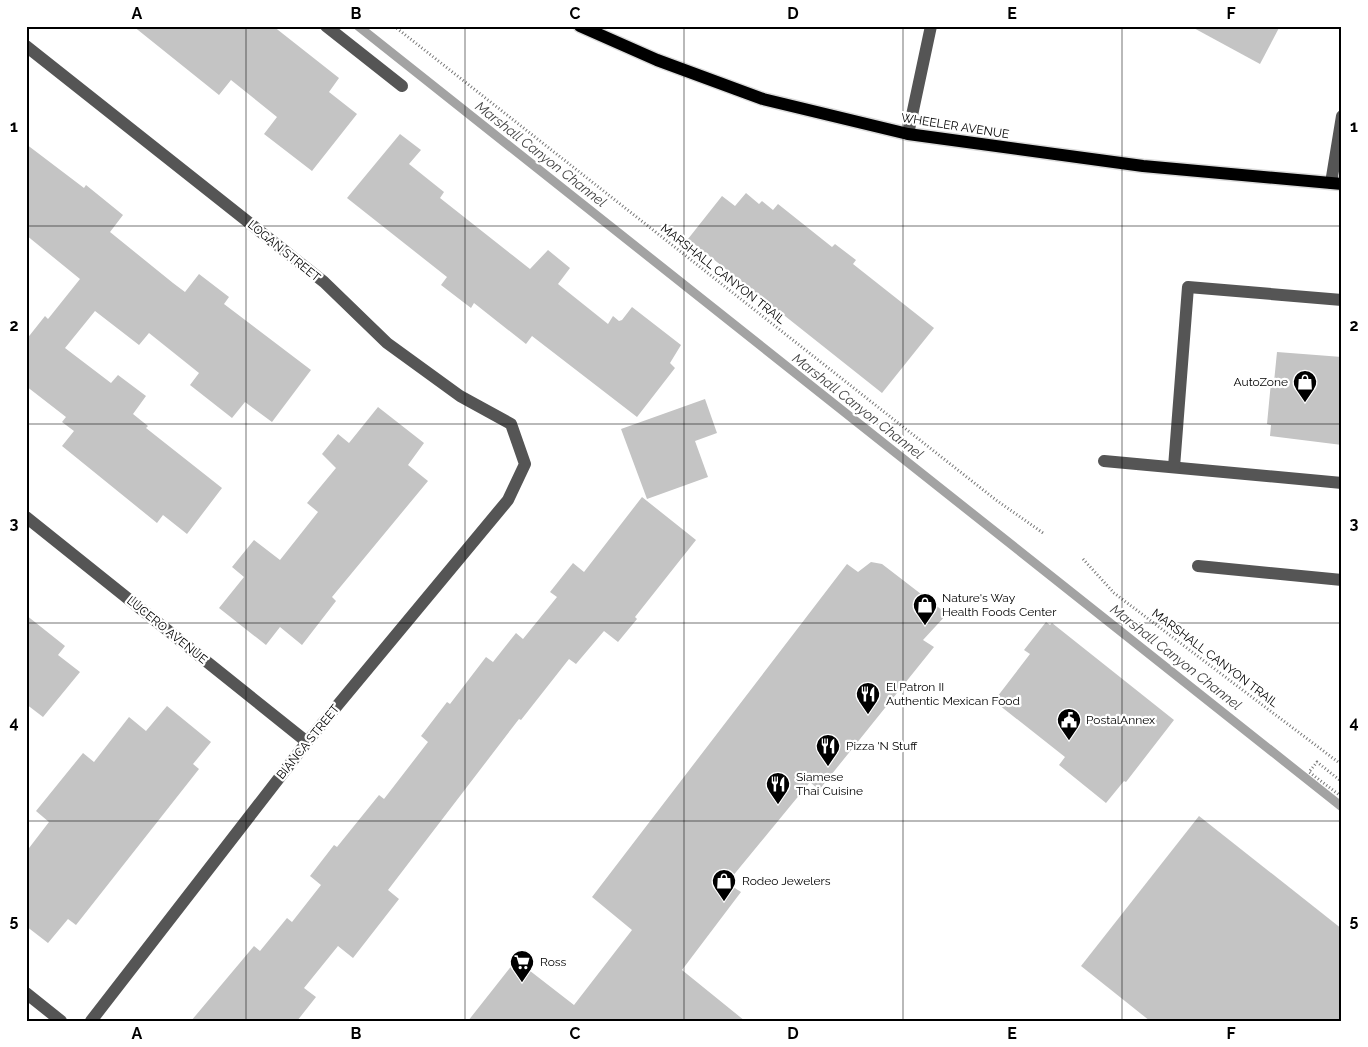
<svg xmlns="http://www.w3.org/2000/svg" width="1368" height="1047" font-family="Raleway,sans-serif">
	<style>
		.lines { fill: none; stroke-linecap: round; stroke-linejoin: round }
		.stream { stroke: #a3a3a3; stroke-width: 9 }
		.building { fill: #c4c4c4 }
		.major-casing { stroke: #dbdbdb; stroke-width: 15 }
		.path { stroke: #777; stroke-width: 3; stroke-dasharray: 1 2.5; stroke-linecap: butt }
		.minor { stroke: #555; stroke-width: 12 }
		.major { stroke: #000; stroke-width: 12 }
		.grid { fill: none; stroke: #000; stroke-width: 1; stroke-opacity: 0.55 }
		.labels { text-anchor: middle; stroke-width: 4.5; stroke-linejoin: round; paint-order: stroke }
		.street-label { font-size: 12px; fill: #000; stroke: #fff }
		.poi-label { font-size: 12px; fill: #000; stroke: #fff; text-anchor: start }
		.water-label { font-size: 14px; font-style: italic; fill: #444; stroke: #fff }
		.neatline { fill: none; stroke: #000; stroke-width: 2 }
		.grid-label { font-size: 16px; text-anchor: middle; font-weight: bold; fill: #000 }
	</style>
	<rect width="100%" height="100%" fill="#fff"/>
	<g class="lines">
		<path class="stream" d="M 358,26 L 1342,807"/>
	</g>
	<g class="building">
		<path d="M 133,26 L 273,26 L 339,78 L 329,92 L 357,114 L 312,171 L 264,134 L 277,117 L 231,80 L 219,95 Z"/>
		<path d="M 1190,26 L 1280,26 L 1260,64 Z"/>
		<path d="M 400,134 L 421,150 L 409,164 L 444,192 L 440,198 L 530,269 L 548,250 L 570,268 L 558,284 L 608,324 L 613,316 L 619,321 L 622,320 L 632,307 L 681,345 L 670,363 L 675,368 L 637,417 L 532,336 L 526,344 L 474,303 L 471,308 L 441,285 L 447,277 L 347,198 Z"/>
		<path d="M 26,144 L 84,188 L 86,185 L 123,215 L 110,232 L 173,283 L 185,292 L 199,274 L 229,297 L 224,304 L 311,370 L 272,422 L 245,402 L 232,418 L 190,385 L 199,373 L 149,333 L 139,345 L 95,311 L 65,348 L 111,383 L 118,375 L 146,396 L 133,414 L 148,426 L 146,428 L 222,488 L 187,534 L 163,515 L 157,523 L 62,446 L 74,431 L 62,422 L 66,417 L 26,386 L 26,340 L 45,316 L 48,319 L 80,279 L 26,235 Z"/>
		<path d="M 746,193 L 759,204 L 762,201 L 773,210 L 778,204 L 832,247 L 835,244 L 856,260 L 853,264 L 934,328 L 882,393 L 688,239 L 722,196 L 735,206 Z"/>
		<path d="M 1277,352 L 1342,357 L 1342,445 L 1270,436 L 1271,425 L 1267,424 L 1271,382 L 1274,382 Z"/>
		<path d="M 705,399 L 717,433 L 695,441 L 708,477 L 647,499 L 621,429 Z"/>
		<path d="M 378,407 L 424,443 L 408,465 L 428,481 L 332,597 L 336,601 L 302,645 L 280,627 L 266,645 L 219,608 L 244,577 L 232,567 L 254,540 L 280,560 L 318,512 L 307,503 L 336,468 L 322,454 L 338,434 L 349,443 Z"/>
		<path d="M 642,497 L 696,540 L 635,617 L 637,619 L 618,642 L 604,631 L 576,664 L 569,659 L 521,720 L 519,719 L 388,890 L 399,899 L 353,958 L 338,946 L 304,988 L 316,997 L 297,1021 L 191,1021 L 254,946 L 260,951 L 287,918 L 292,922 L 321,885 L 310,876 L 334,845 L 337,847 L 379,795 L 384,799 L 428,742 L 421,736 L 447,702 L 450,704 L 486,657 L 493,662 L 516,633 L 523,639 L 557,597 L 550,592 L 573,563 L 584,572 Z"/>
		<path d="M 871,562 L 882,564 L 947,614 L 923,640 L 934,647 L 819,790 L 810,782 L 727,883 L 741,892 L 682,970 L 745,1021 L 468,1021 L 516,960 L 574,1005 L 632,930 L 592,897 L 847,564 L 858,572 Z"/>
		<path d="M 26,615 L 65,646 L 58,655 L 80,672 L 43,717 L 26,704 Z"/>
		<path d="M 1046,622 L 1050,625 L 1052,623 L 1174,720 L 1126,782 L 1124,781 L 1106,803 L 1059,765 L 1065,757 L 994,701 L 1030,654 L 1024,650 Z"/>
		<path d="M 167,706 L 211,742 L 193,764 L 199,769 L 76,925 L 68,919 L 48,943 L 26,926 L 26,852 L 49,822 L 36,811 L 83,753 L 94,762 L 129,717 L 146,731 Z"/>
		<path d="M 1199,816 L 1342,929 L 1342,1021 L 1150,1021 L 1081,966 Z"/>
	</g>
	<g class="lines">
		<g class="major-casing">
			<path id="major" d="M 580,26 L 657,60 L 763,99 L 908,134 L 1143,166 L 1342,184"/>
		</g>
		<g class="path">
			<path d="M 394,26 L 996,500 L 1043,533"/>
			<path d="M 1083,559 L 1114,593 L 1342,765"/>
			<path d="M 1342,782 L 1317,762 L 1309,772 L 1342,797"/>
		</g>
		<g class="minor">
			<path d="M 326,26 L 402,86"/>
			<path d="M 26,46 L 324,282 L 387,343 L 460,396 L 511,424 L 525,464 L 508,500 L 307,742 L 91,1021"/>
			<path d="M 908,134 L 931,26"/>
			<path d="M 1331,183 L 1342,116"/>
			<path d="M 1104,461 L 1342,483"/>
			<path d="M 1174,467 L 1188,287 L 1342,300"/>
			<path d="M 26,517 L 307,742"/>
			<path d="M 1198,566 L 1342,580"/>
			<path d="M 26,993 L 61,1021"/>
		</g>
		<use href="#major" class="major"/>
	</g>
	<path class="grid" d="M 246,26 L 246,1021M 465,26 L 465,1021M 684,26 L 684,1021M 903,26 L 903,1021M 1122,26 L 1122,1021M 26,226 L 1342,226M 26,424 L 1342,424M 26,623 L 1342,623M 26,821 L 1342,821"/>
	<defs>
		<g id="shop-pin" transform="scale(1.25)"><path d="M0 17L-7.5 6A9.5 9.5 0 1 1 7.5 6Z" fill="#000" stroke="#fff"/><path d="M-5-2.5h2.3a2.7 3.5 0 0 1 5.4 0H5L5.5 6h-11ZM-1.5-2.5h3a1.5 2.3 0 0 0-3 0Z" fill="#fff"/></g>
		<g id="restaurant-pin" transform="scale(1.25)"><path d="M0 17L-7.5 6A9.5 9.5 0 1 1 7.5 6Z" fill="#000" stroke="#fff"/><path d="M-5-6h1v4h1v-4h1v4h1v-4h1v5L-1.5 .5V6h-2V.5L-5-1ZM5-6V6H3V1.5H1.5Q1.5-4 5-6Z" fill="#fff"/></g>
		<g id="civic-pin" transform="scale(1.25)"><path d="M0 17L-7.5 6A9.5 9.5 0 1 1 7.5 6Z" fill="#000" stroke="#fff"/><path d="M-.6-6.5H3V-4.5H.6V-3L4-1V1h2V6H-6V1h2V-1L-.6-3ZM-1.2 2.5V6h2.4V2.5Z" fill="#fff"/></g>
		<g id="supermarket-pin" transform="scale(1.25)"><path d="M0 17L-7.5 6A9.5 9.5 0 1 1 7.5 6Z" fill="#000" stroke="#fff"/><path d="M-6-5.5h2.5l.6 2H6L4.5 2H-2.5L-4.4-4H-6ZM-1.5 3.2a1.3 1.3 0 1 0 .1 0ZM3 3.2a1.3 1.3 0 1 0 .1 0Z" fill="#fff"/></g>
	</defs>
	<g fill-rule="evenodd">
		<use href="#shop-pin" x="1305" y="382"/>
		<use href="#shop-pin" x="925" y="605"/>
		<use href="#restaurant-pin" x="868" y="694"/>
		<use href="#civic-pin" x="1069" y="720"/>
		<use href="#restaurant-pin" x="828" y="746"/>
		<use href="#restaurant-pin" x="778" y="784"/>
		<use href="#shop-pin" x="724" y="881"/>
		<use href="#supermarket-pin" x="522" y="962"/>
	</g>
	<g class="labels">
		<g class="street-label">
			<text transform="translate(955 126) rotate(9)" y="4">WHEELER AVENUE</text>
			<text transform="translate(284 251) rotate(39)" y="4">LOGAN STREET</text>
			<text transform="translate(723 274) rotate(38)" y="4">MARSHALL CANYON TRAIL</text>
			<text transform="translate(167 630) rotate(39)" y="4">LUCERO AVENUE</text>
			<text transform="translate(1215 658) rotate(37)" y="4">MARSHALL CANYON TRAIL</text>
			<text transform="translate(308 742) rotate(-51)" y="4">BIANCA STREET</text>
		</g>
		<g class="poi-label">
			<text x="1288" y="386" text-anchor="end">AutoZone</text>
			<text x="942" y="602">Nature's Way<tspan x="942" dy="14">Health Foods Center</tspan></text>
			<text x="886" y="691">El Patron II<tspan x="886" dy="14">Authentic Mexican Food</tspan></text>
			<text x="1086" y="724">PostalAnnex</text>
			<text x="846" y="750">Pizza 'N Stuff</text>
			<text x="796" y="781">Siamese<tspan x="796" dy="14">Thai Cuisine</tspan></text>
			<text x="742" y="885">Rodeo Jewelers</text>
			<text x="540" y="966">Ross</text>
		</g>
		<g class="water-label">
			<text transform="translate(541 154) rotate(38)" y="5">Marshall Canyon Channel</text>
			<text transform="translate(858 406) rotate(38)" y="5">Marshall Canyon Channel</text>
			<text transform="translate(1176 657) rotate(38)" y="5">Marshall Canyon Channel</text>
		</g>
	</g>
	<rect width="1368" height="1047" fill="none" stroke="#ffffff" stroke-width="55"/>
	<rect x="28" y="28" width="1312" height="992" class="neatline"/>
	<g class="grid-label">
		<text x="137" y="19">A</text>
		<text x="356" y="19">B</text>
		<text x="575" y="19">C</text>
		<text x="793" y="19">D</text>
		<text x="1012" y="19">E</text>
		<text x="1231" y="19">F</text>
		<text x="14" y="132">1</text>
		<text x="1354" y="132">1</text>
		<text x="14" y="331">2</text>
		<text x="1354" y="331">2</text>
		<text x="14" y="529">3</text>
		<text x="1354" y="529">3</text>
		<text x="14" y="728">4</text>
		<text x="1354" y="728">4</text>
		<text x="14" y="926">5</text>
		<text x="1354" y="926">5</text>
		<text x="137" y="1039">A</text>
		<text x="356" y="1039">B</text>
		<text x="575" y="1039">C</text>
		<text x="793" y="1039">D</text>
		<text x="1012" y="1039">E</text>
		<text x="1231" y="1039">F</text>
	</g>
</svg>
